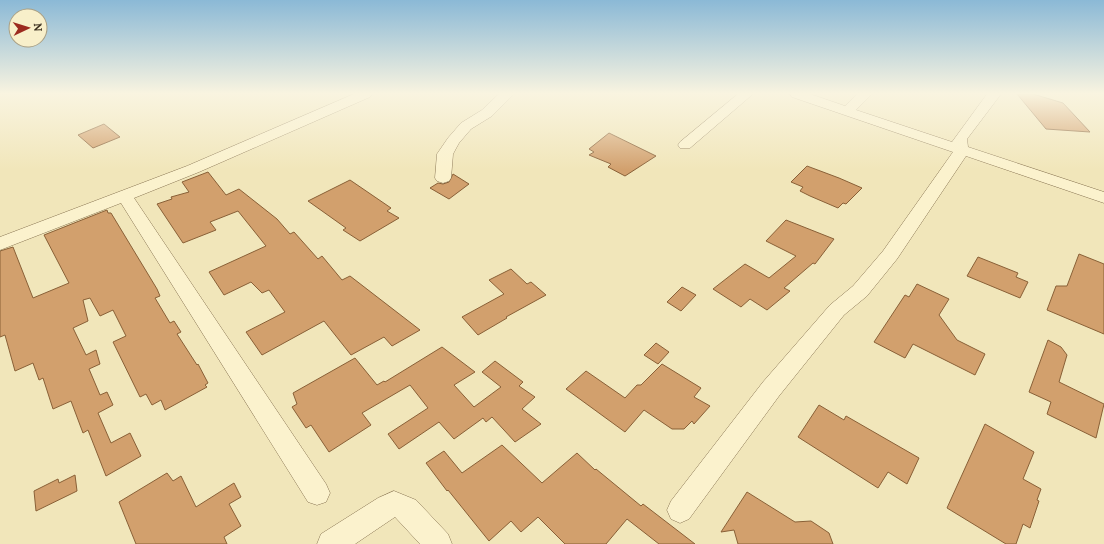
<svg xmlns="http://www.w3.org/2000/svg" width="1104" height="544" font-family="Lora,serif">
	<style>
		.building { fill: #d2a06d; stroke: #896037 }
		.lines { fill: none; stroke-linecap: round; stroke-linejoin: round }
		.minor-casing { stroke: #897553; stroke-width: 1 }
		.minor { fill: #fbf2cd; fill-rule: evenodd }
	</style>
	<rect width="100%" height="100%" fill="#f1e6ba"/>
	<g class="building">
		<path d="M 1017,94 L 1033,94 L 1063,103 L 1090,132 L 1046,129 Z"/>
		<path d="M 104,124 L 120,137 L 93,148 L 78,135 Z"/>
		<path d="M 609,133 L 656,156 L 625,176 L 608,167 L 611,164 L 589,155 L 594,152 L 589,149 Z"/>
		<path d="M 807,166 L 839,178 L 862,188 L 846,204 L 843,203 L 838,208 L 810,196 L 800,191 L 803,187 L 791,182 Z"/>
		<path d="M 208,172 L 226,195 L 239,189 L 277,219 L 290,234 L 294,232 L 318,259 L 322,256 L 342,280 L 350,276 L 420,330 L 392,346 L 384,337 L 351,355 L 324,321 L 262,355 L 246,332 L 285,312 L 269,290 L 262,293 L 251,282 L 224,295 L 209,272 L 266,246 L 238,211 L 210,222 L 216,230 L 183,243 L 157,204 L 172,199 L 171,197 L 189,192 L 182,182 Z"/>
		<path d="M 453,174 L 469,184 L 449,199 L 430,188 L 438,183 L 443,184 L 449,182 Z"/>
		<path d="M 350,180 L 391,208 L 387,211 L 399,218 L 360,241 L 343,230 L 346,228 L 308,201 Z"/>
		<path d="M 107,210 L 108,213 L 111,213 L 157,289 L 160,296 L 155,298 L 170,323 L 174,321 L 181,332 L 177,334 L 197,365 L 198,364 L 208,383 L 205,385 L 207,387 L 165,410 L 161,400 L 152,405 L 146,394 L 140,397 L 113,342 L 126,336 L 113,310 L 100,316 L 90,298 L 83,300 L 88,321 L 73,328 L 86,355 L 96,350 L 100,364 L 89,369 L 100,395 L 107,392 L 113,405 L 98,413 L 111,443 L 130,433 L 141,456 L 106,476 L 88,430 L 83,433 L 71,401 L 53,409 L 43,378 L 39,380 L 33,363 L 15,371 L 5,335 L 0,337 L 0,251 L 13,247 L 33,298 L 69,283 L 44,235 Z"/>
		<path d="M 786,220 L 834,239 L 815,264 L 813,263 L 784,288 L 790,291 L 767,310 L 750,299 L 741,307 L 713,289 L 745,264 L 769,278 L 796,256 L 766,241 Z"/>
		<path d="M 1079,254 L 1104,264 L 1104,334 L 1047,310 L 1056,286 L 1067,286 Z"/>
		<path d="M 978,257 L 1018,273 L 1016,277 L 1028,282 L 1020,298 L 967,276 Z"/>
		<path d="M 511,269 L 527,284 L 531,282 L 546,295 L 506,317 L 507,318 L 478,335 L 462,317 L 504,294 L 489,280 Z"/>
		<path d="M 917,284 L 949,299 L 939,315 L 957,340 L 985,354 L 975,375 L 913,344 L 905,358 L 874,342 L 905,295 L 909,297 Z"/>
		<path d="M 682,287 L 696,295 L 681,311 L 667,302 Z"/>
		<path d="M 1048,340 L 1061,347 L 1067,355 L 1059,382 L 1104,404 L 1096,438 L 1047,414 L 1051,402 L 1029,392 Z"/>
		<path d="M 656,343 L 669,352 L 658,364 L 644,355 Z"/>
		<path d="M 442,347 L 475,372 L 454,385 L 474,407 L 501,387 L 482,372 L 495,361 L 523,382 L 519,386 L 535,397 L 522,409 L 541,424 L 515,442 L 492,417 L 486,422 L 483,418 L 454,439 L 439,422 L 399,449 L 388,434 L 428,408 L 410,385 L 362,413 L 371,425 L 329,452 L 311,425 L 306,428 L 292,407 L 297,404 L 293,393 L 355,358 L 377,385 L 384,381 L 385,382 Z"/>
		<path d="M 662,364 L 701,388 L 694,397 L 710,406 L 694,424 L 692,421 L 684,429 L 672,429 L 644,410 L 625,432 L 566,389 L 586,371 L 625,398 L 637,385 L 641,385 Z"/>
		<path d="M 819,405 L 844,420 L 846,416 L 919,458 L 907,484 L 888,472 L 878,488 L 798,437 Z"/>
		<path d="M 985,424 L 1034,452 L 1023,479 L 1041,489 L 1037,500 L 1039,501 L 1030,528 L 1023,524 L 1016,544 L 1006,544 L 947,508 Z"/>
		<path d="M 502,445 L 542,483 L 577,453 L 595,470 L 596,469 L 641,506 L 643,504 L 695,544 L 659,544 L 627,519 L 606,544 L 565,544 L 538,517 L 521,532 L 511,521 L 489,541 L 448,490 L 447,491 L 426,463 L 444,451 L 462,473 Z"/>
		<path d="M 167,473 L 173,481 L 181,476 L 196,507 L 234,483 L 241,497 L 229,504 L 241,526 L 224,537 L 227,544 L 136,544 L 119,502 Z"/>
		<path d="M 75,475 L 77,491 L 36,511 L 34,491 L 58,479 L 59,483 Z"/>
		<path d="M 747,492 L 795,522 L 811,521 L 829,533 L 833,544 L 738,544 L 734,530 L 721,532 Z"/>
	</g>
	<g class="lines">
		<g class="minor-casing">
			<g id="minor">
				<path d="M 354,94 L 372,94 L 370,97 L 199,172 L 134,198 L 326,484 L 330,493 L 326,502 L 317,505 L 308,502 L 121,203 L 0,250 L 0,237 L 187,166 Z"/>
				<path d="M 499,94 L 514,94 L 492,116 L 471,129 L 459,143 L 453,154 L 451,178 L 449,181 L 443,183 L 437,181 L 435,178 L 437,154 L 448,138 L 461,123 L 482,110 Z"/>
				<path d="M 738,94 L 753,94 L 690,148 L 680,148 L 678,145 L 680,142 Z"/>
				<path d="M 790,94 L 810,94 L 845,106 L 857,94 L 872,94 L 856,110 L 952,142 L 987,94 L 1001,94 L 967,139 L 968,147 L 1104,192 L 1104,203 L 966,156 L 897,259 L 867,296 L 844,315 L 779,396 L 689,519 L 680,523 L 671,519 L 667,510 L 671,501 L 763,382 L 830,305 L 853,286 L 883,251 L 953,152 L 792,97 Z"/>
				<path d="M 394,491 L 416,500 L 448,534 L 452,544 L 420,544 L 395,517 L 355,544 L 317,544 L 321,534 L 378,498 Z"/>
			</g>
		</g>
		<use href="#minor" class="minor"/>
	</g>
	<linearGradient id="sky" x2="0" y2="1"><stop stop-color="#8bb9d6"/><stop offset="0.55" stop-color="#f9f4e0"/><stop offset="1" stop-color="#f9f4e0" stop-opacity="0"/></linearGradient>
	<rect width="1104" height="170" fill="url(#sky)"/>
	<g transform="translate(28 28) rotate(86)"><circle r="19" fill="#f8efca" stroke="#aaa084"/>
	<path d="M0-3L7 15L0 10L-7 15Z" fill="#9c2a1f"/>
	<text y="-6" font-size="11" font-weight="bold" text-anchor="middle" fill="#362a1a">N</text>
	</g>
</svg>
